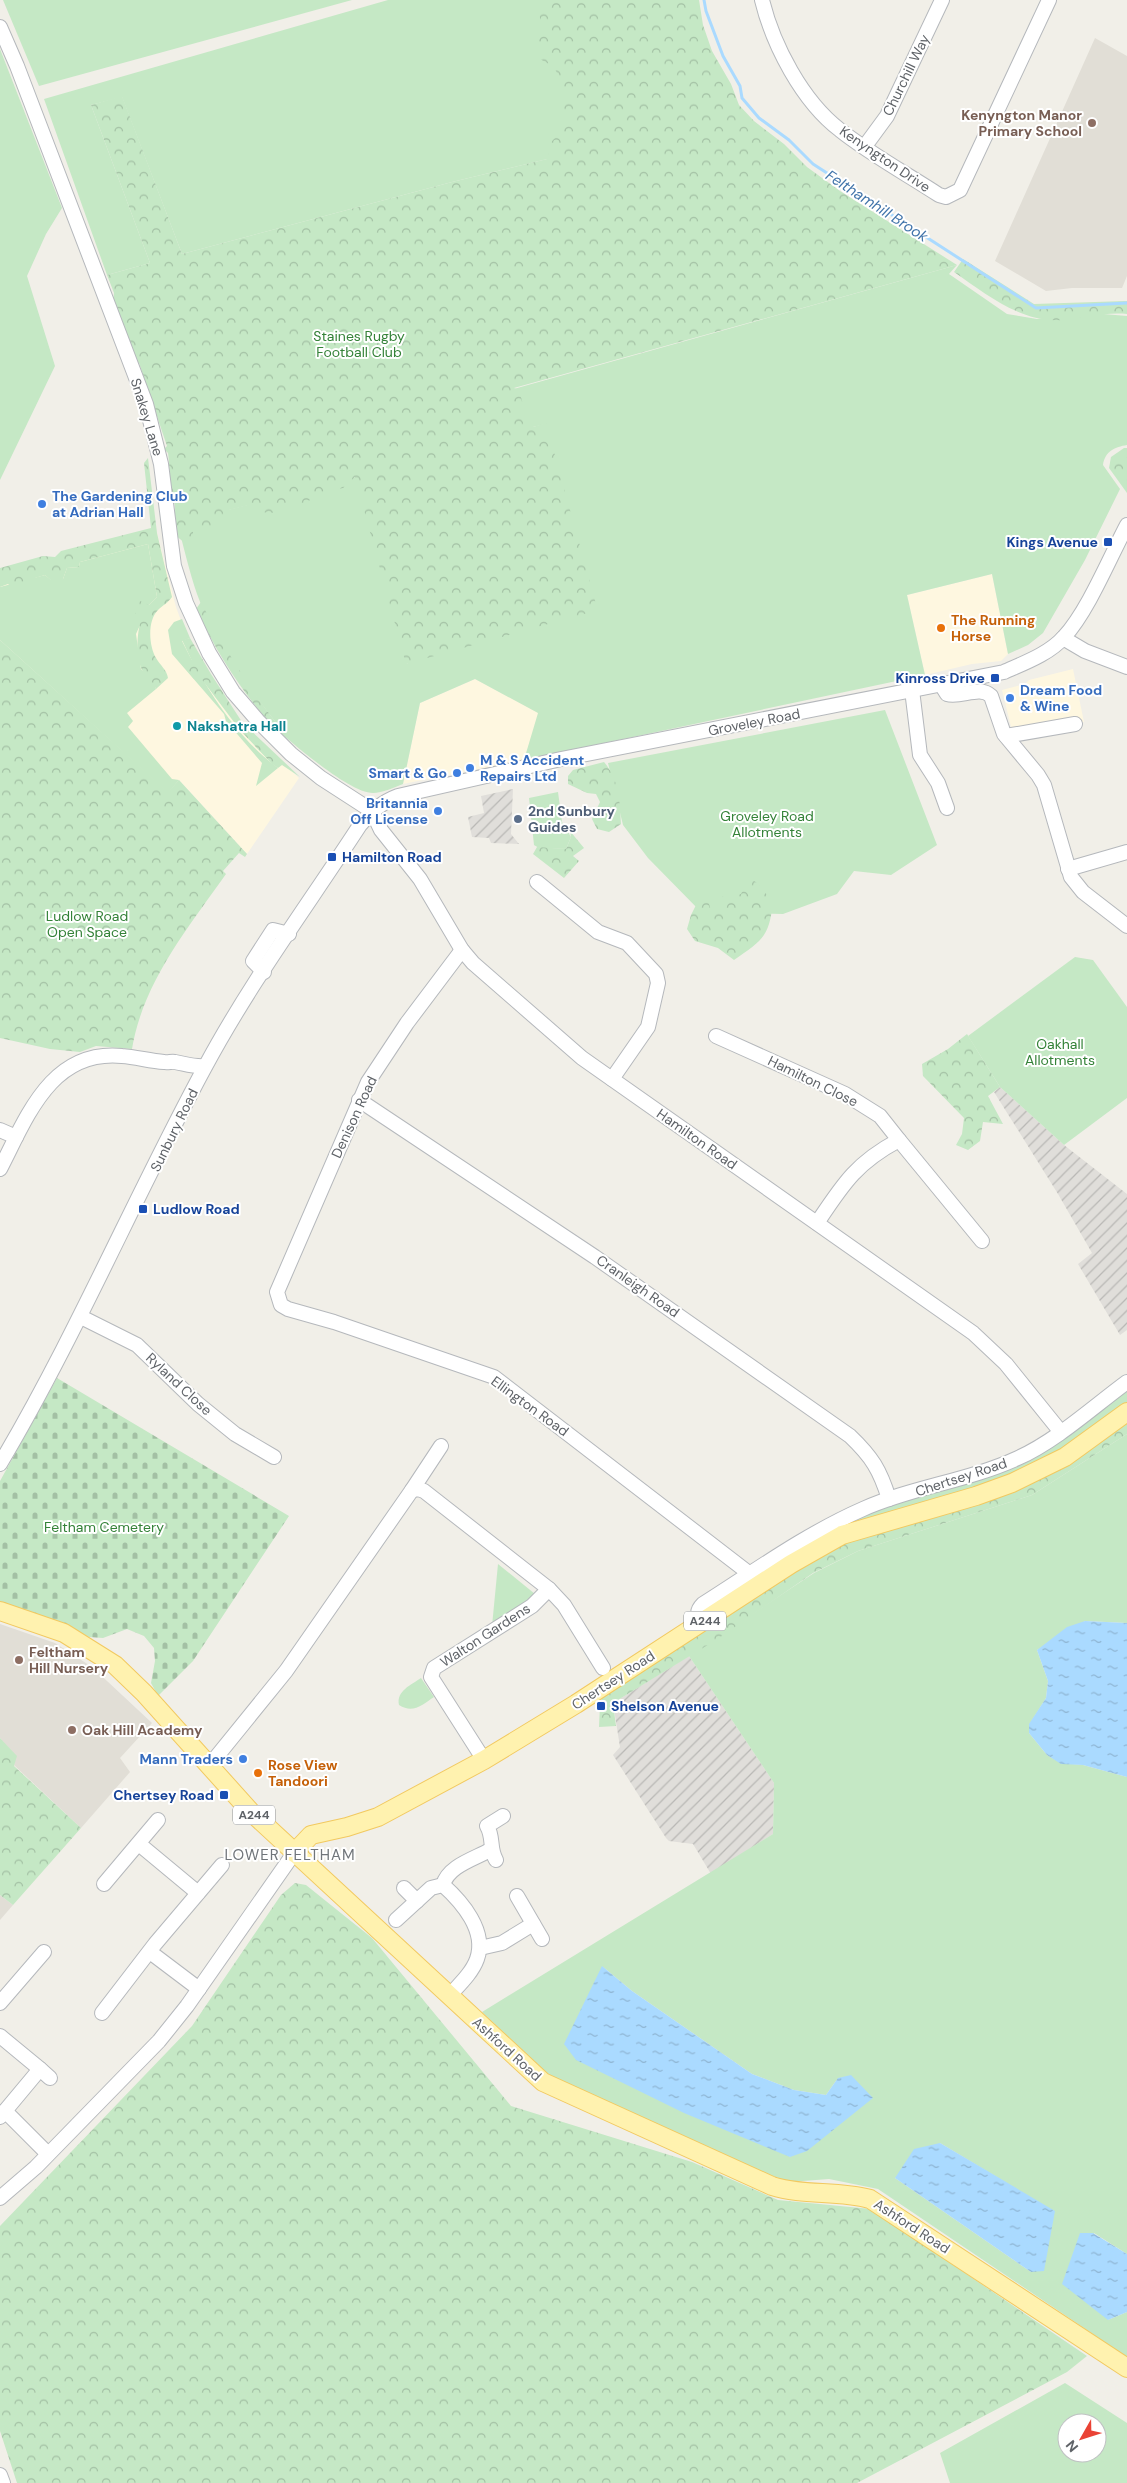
<svg xmlns="http://www.w3.org/2000/svg" width="1127" height="2483" font-family="'DM Sans',sans-serif">
	<style>
		.commercial { fill: #fef7e0 }
		.industrial { fill: url(#industrial-furrows) }
		.education { fill: #e1ded6 }
		.green { fill: #c5e8c5; fill-rule: evenodd }
		.forest { fill: url(#forest-crowns) }
		.cemetery { fill: url(#cemetery-stones) }
		.water { fill: url(#water-ripples) }
		.lines { fill: none; stroke-linecap: round; stroke-linejoin: round }
		.stream { stroke: #aadaff; stroke-width: 3 }
		.minor-casing { stroke: #b5b8bc; stroke-width: 16 }
		.major-casing { stroke: #f2c960; stroke-width: 20 }
		.minor { stroke: #fff; stroke-width: 14 }
		.major { stroke: #fff2af; stroke-width: 18 }
		.education-dot { fill: #8d6e63; stroke: #fff; stroke-width: 2 }
		.shop-dot { fill: #3f7fe0; stroke: #fff; stroke-width: 2 }
		.transit-dot { fill: #1a4fb4; stroke: #fff; stroke-width: 2 }
		.food-dot { fill: #e8710a; stroke: #fff; stroke-width: 2 }
		.culture-dot { fill: #0f9aa8; stroke: #fff; stroke-width: 2 }
		.service-dot { fill: #5c6f8a; stroke: #fff; stroke-width: 2 }
		.labels { text-anchor: middle; stroke-width: 4; stroke-linejoin: round; paint-order: stroke }
		.shield { fill: #fff; stroke: #8f9295; stroke-width: 1 }
		.shield-label { font-size: 12px; font-weight: bold; fill: #5f6368 }
		.street-label { font-size: 14px; fill: #5f6368; stroke: #fff }
		.education-label { font-size: 14px; font-weight: bold; fill: #785e54; stroke: #fff; text-anchor: start }
		.park-label { font-size: 14px; fill: #348238; stroke: #fff }
		.shop-label { font-size: 14px; font-weight: bold; fill: #366cbe; stroke: #fff; text-anchor: start }
		.transit-label { font-size: 14px; font-weight: bold; fill: #164399; stroke: #fff; text-anchor: end }
		.food-label { font-size: 14px; font-weight: bold; fill: #c56008; stroke: #fff; text-anchor: start }
		.culture-label { font-size: 14px; font-weight: bold; fill: #0d838f; stroke: #fff; text-anchor: start }
		.service-label { font-size: 14px; font-weight: bold; fill: #4e5e75; stroke: #fff; text-anchor: start }
		.water-label { font-size: 15px; font-style: italic; fill: #4174aa; stroke: #fff }
		.neighbourhood-label { font-size: 15px; letter-spacing: 1px; fill: #70757a; stroke: #fff }
	</style>
	<defs>
		<pattern id="industrial-furrows" width="10" height="10" patternUnits="userSpaceOnUse" patternTransform="scale(1.25)"><rect width="10" height="10" fill="#e0deda"/><path d="M-1 1l2-2M0 10L10 0M9 11l2-2" fill="none" stroke="#b9b8b5"/></pattern>
		<pattern id="forest-crowns" width="20" height="18" patternUnits="userSpaceOnUse" patternTransform="scale(1.25)"><rect width="20" height="18" fill="#c5e8c5"/><path d="M2 6a3 3 0 1 1 6 0M12 15a3 3 0 1 1 6 0" fill="none" stroke="#a3c0a4"/></pattern>
		<pattern id="cemetery-stones" width="16" height="16" patternUnits="userSpaceOnUse" patternTransform="scale(1.25)"><rect width="16" height="16" fill="#c5e8c5"/><path d="M2 7V4a2 2 0 0 1 4 0v3zM10 15v-3a2 2 0 0 1 4 0v3z" fill="#a3c0a4"/></pattern>
		<pattern id="water-ripples" width="26" height="14" patternUnits="userSpaceOnUse" patternTransform="scale(1.25)"><rect width="26" height="14" fill="#aadaff"/><path d="M2 4q2-2 4 0t4 0M15 11q2-2 4 0t4 0" fill="none" stroke="#8eb4d2"/></pattern>
	</defs>
	<rect width="100%" height="100%" fill="#f1efe8"/>
	<g class="commercial">
		<path d="M 157,533 L 176,607 L 186,634 L 205,669 L 241,724 L 299,778 L 247,854 L 179,780 L 168,793 L 0,640 L 0,575 Z"/>
		<path d="M 992,574 L 1008,654 L 1001,661 L 972,664 L 925,675 L 907,595 Z"/>
		<path d="M 1073,669 L 1084,722 L 1013,735 L 1002,690 L 1025,684 L 1029,680 Z"/>
		<path d="M 475,679 L 539,713 L 524,760 L 403,784 L 420,703 Z"/>
	</g>
	<g class="industrial">
		<path d="M 513,789 L 511,834 L 519,844 L 491,843 L 489,838 L 472,837 L 468,817 L 484,813 L 481,796 Z"/>
		<path d="M 1000,1087 L 1064,1145 L 1127,1194 L 1127,1330 L 1120,1335 L 1078,1264 L 1092,1253 L 1058,1194 L 994,1092 Z"/>
		<path d="M 689,1656 L 774,1783 L 773,1834 L 711,1874 L 693,1844 L 669,1841 L 666,1838 L 613,1755 L 620,1747 L 613,1703 Z"/>
	</g>
	<g class="education">
		<path d="M 1095,38 L 1127,56 L 1127,276 L 1122,288 L 1072,288 L 1046,291 L 995,261 Z"/>
		<path d="M 0,1624 L 55,1643 L 92,1667 L 152,1723 L 120,1758 L 130,1772 L 81,1828 L 14,1765 L 16,1756 L 0,1738 Z"/>
		<path d="M 0,1895 L 13,1905 L 0,1920 Z"/>
	</g>
	<g class="green">
		<path d="M 3,0 L 352,0 L 39,86 Z"/>
		<path d="M 388,0 L 545,0 L 589,149 L 452,182 L 182,254 L 122,97 L 91,105 L 150,263 L 107,275 L 44,99 Z"/>
		<path d="M 0,49 L 62,208 L 46,234 L 27,276 L 55,366 L 0,480 Z"/>
		<path d="M 957,265 L 949,274 L 1007,314 L 1037,319 L 1080,312 L 1127,316 L 1127,445 C 1115,447 1105,451 1103,465 L 1120,489 L 1085,560 L 1043,633 L 1028,645 L 1008,654 L 992,574 L 907,595 L 925,675 L 524,760 L 538,713 L 475,679 L 420,703 L 403,784 C 395,787 382,793 373,793 C 349,793 293,743 273,727 L 277,724 C 246,684 214,642 197,594 C 189,571 184,547 177,523 L 356,477 L 407,664 L 546,424 L 520,430 L 510,390 Z"/>
		<path d="M 148,544 L 157,597 L 149,605 L 136,634 L 141,669 L 154,682 L 156,689 L 127,713 L 133,721 L 128,727 L 172,779 L 179,780 L 168,793 L 0,640 L 0,587 L 45,575 L 51,580 L 63,579 L 67,568 L 79,567 L 80,562 Z"/>
		<path d="M 182,619 L 190,638 L 182,641 C 205,687 236,737 278,768 L 256,786 L 262,763 L 226,721 L 224,714 L 172,654 L 168,630 L 174,622 Z"/>
		<path d="M 885,710 L 937,845 L 891,875 L 854,871 L 837,894 L 783,914 L 701,912 L 648,858 L 623,825 L 608,763 Z"/>
		<path d="M 558,792 L 562,822 L 571,837 L 566,849 L 539,848 L 534,845 L 529,798 Z"/>
		<path d="M 1075,957 L 1093,960 L 1127,1007 L 1127,1098 L 1064,1145 L 1000,1087 L 968,1036 Z"/>
		<path d="M 1127,1382 L 1127,1412 L 1065,1457 L 698,1609 L 863,1509 L 1002,1464 Z"/>
		<path d="M 1127,1434 L 1127,1623 L 1085,1621 L 1037,1650 L 1048,1681 L 1046,1698 L 1029,1725 L 1029,1733 L 1047,1755 L 1061,1763 L 1083,1765 L 1127,1777 L 1127,2254 L 1094,2233 L 1108,2320 L 1127,2312 L 1127,2357 L 878,2189 L 829,2179 L 790,2182 L 753,2169 L 549,2075 L 482,2012 L 773,1834 L 774,1783 L 689,1656 L 814,1573 L 858,1551 L 1032,1495 ZM 602,1966 L 632,1991 L 752,2074 L 794,2090 L 826,2095 L 838,2078 L 790,2157 ZM 940,2143 L 1015,2188 L 1031,2272 L 895,2178 Z"/>
		<path d="M 498,1564 L 535,1594 L 492,1626 Z"/>
		<path d="M 421,1678 L 434,1697 C 422,1705 413,1714 399,1705 C 396,1691 411,1685 421,1678 Z"/>
		<path d="M 1065,2383 L 1127,2423 L 1127,2483 L 950,2483 L 940,2453 ZM 1067,2423 L 1097,2423 L 1097,2453 L 1067,2453 Z"/>
	</g>
	<g class="forest">
		<path d="M 537,0 L 699,0 L 703,25 L 712,51 L 731,84 L 739,105 L 754,121 L 784,144 L 807,167 L 840,191 L 957,265 L 514,388 L 519,390 L 527,419 L 533,427 L 546,423 L 599,615 L 593,617 L 591,612 L 406,664 L 355,477 L 343,488 L 325,492 L 299,506 L 271,513 L 252,511 L 249,505 L 229,510 L 226,515 L 219,516 L 212,527 L 205,529 L 198,525 L 193,527 L 193,537 L 188,544 C 167,534 176,524 175,508 C 175,503 173,500 172,496 C 169,482 170,468 168,453 L 164,449 L 167,446 L 139,363 L 136,362 L 113,303 L 114,293 L 107,275 L 150,263 L 91,105 L 122,96 L 182,254 L 452,182 L 547,159 L 551,142 L 567,126 L 559,77 L 554,67 L 540,59 L 537,44 L 542,30 Z"/>
		<path d="M 963,259 L 1034,304 L 1125,301 L 1127,301 L 1127,314 C 1105,312 1084,318 1062,320 C 1021,323 986,294 954,272 Z"/>
		<path d="M 1124,448 L 1127,448 L 1127,493 L 1109,468 L 1111,457 Z"/>
		<path d="M 148,458 L 157,533 L 172,597 C 168,603 163,605 158,610 C 147,621 149,646 156,658 C 160,665 167,670 168,678 L 156,689 C 153,680 146,678 142,670 C 135,655 137,634 141,619 L 135,613 L 140,601 L 149,605 L 157,597 L 148,544 L 80,562 L 79,567 L 67,568 L 63,579 L 56,585 L 45,575 L 35,578 L 23,586 L 20,585 L 13,588 L 8,584 L 0,587 L 0,568 L 43,556 L 55,557 L 61,551 L 151,528 L 144,463 Z"/>
		<path d="M 201,602 C 223,646 247,685 277,724 L 273,727 C 240,689 218,655 196,609 Z"/>
		<path d="M 190,638 L 211,674 L 242,722 L 300,777 L 282,765 L 278,768 L 272,764 L 240,730 L 200,677 L 194,679 L 185,668 L 192,661 L 182,640 Z"/>
		<path d="M 0,640 L 168,792 L 179,780 L 247,854 L 245,857 L 239,853 L 223,871 L 226,874 C 188,928 143,982 132,1049 L 96,1046 L 80,1052 L 50,1049 L 0,1038 Z"/>
		<path d="M 604,762 C 619,779 620,802 621,824 L 609,832 L 597,829 L 592,819 L 600,802 L 596,794 L 587,793 L 568,784 L 568,776 L 573,770 Z"/>
		<path d="M 570,831 L 584,848 L 573,856 L 579,861 L 564,878 L 533,854 L 537,847 L 566,849 L 571,837 Z"/>
		<path d="M 749,877 L 757,883 L 773,902 C 769,938 762,940 734,960 L 718,948 L 695,941 L 687,929 L 691,915 L 698,901 L 708,898 L 710,908 L 716,907 L 723,896 L 741,894 Z"/>
		<path d="M 967,1034 L 1000,1087 L 988,1096 L 1003,1124 L 983,1122 L 980,1141 L 968,1150 L 956,1145 L 962,1134 L 964,1118 L 923,1076 L 922,1064 L 948,1049 Z"/>
		<path d="M 1127,1416 L 1127,1434 L 1032,1495 L 858,1551 L 813,1573 L 716,1640 L 613,1703 L 616,1726 L 599,1727 L 600,1704 L 603,1695 L 844,1539 L 1003,1491 Z"/>
		<path d="M 0,1738 L 17,1756 L 14,1766 L 81,1828 L 13,1905 L 0,1895 Z"/>
		<path d="M 295,1883 L 306,1885 L 372,1938 L 511,2106 L 692,2162 L 778,2200 L 871,2209 L 1087,2356 L 1067,2372 L 857,2483 L 17,2483 L 0,2431 L 0,2226 L 192,2026 L 281,1895 Z"/>
	</g>
	<path class="cemetery" d="M 57,1378 L 289,1516 L 193,1661 L 158,1696 L 151,1683 L 155,1661 L 154,1648 L 144,1636 L 127,1629 L 103,1638 L 89,1637 L 67,1626 L 0,1604 L 0,1481 Z"/>
	<g class="water">
		<path d="M 1085,1621 L 1127,1623 L 1127,1777 L 1083,1765 L 1061,1764 L 1047,1755 L 1029,1733 L 1029,1724 L 1046,1698 L 1048,1681 L 1037,1650 L 1067,1627 Z"/>
		<path d="M 602,1966 L 632,1991 L 752,2074 L 794,2090 L 826,2095 L 838,2078 L 851,2075 L 873,2098 L 807,2151 L 790,2157 L 684,2113 L 576,2060 L 564,2044 Z"/>
		<path d="M 940,2143 L 1055,2211 L 1044,2271 L 1031,2272 L 895,2178 L 914,2149 Z"/>
		<path d="M 1080,2233 L 1093,2233 L 1127,2254 L 1127,2312 L 1108,2320 L 1062,2284 Z"/>
	</g>
	<g class="lines">
		<path class="stream" d="M 704,0 L 706,11 L 723,56 L 740,86 L 742,98 L 759,118 L 789,140 L 813,164 L 1036,308 L 1127,303"/>
		<g class="minor-casing">
			<g id="minor">
				<path d="M 762,0 C 773,45 802,101 840,130 C 870,154 907,174 939,195 L 946,197 L 960,190 L 1049,0"/>
				<path d="M 0,27 L 17,66 L 146,404 L 161,464 L 174,566 L 186,603 L 209,653 L 233,692 L 259,722 L 291,754 L 321,778 L 372,811 L 381,830 L 420,879 L 462,950 L 473,963 L 582,1058 L 973,1333 L 1006,1364 L 1060,1431"/>
				<path d="M 865,146 L 887,116 L 942,0"/>
				<path d="M 1063,638 L 1085,651 L 1127,667"/>
				<path d="M 942,686 L 947,694 C 961,698 980,685 991,696 L 1004,734 L 1038,775 L 1044,785 L 1071,877 L 1083,892 L 1127,926"/>
				<path d="M 912,690 L 920,755 L 938,783 L 947,808"/>
				<path d="M 1006,736 L 1075,724"/>
				<path d="M 1068,869 L 1127,852"/>
				<path d="M 537,882 L 598,932 L 627,943 L 656,974 L 658,983 L 648,1027 L 612,1079"/>
				<path d="M 462,950 L 407,1023 L 368,1082 L 277,1292 L 281,1305 L 288,1309 L 334,1322 L 494,1377 L 750,1574"/>
				<path d="M 264,972 L 253,961 L 273,930 L 289,934"/>
				<path d="M 716,1036 L 845,1094 L 880,1116 L 899,1140 C 856,1163 843,1184 817,1223"/>
				<path d="M 359,1100 L 595,1257 L 850,1436 C 872,1457 880,1470 889,1499"/>
				<path d="M 0,1130 L 16,1137"/>
				<path d="M 899,1140 L 982,1241"/>
				<path d="M 0,1169 C 27,1117 51,1049 122,1056 C 136,1057 150,1061 164,1062 C 168,1063 172,1061 175,1062 C 186,1064 194,1067 205,1066"/>
				<path d="M 81,1317 L 137,1345 L 198,1404 L 235,1434 L 274,1457"/>
				<path d="M 0,1464 C 76,1336 134,1198 205,1067 C 250,983 308,905 360,825 C 371,811 382,802 398,796 L 561,759 L 1004,672 C 1024,663 1049,654 1064,637 C 1088,611 1110,557 1127,525"/>
				<path d="M 412,1490 L 418,1489 L 424,1491 L 549,1589 L 564,1605 L 603,1668"/>
				<path d="M 703,1623 C 697,1615 696,1611 703,1604 C 755,1571 806,1534 863,1509 C 912,1487 968,1481 1018,1458 C 1056,1441 1093,1407 1127,1382"/>
				<path d="M 484,1760 L 431,1677 L 434,1668 L 532,1606 L 549,1589"/>
				<path d="M 209,1766 L 286,1671 L 412,1490 L 441,1446"/>
				<path d="M 139,1844 L 198,1893"/>
				<path d="M 496,1860 C 489,1848 494,1838 487,1826 L 503,1816"/>
				<path d="M 104,1884 L 158,1820"/>
				<path d="M 443,1885 C 448,1866 474,1859 490,1850"/>
				<path d="M 404,1888 L 417,1901"/>
				<path d="M 517,1896 L 542,1939"/>
				<path d="M 396,1920 L 431,1888 L 443,1885 C 462,1902 487,1931 477,1959 C 472,1973 459,1985 449,1996"/>
				<path d="M 480,1948 L 502,1943 L 533,1924"/>
				<path d="M 150,1952 L 199,1989"/>
				<path d="M 0,2003 L 44,1952"/>
				<path d="M 102,2013 L 155,1944 L 222,1865"/>
				<path d="M 0,2036 L 40,2069 L 0,2117"/>
				<path d="M 40,2069 L 50,2078"/>
				<path d="M 5,2111 L 48,2154"/>
				<path d="M 0,2198 L 36,2167 L 159,2041 L 187,2006 L 294,1853"/>
				<path d="M 0,2475 L 3,2483"/>
			</g>
		</g>
		<g class="major-casing">
			<g id="major">
				<path d="M 0,1611 L 64,1633 L 115,1665 L 144,1693 L 250,1811 L 543,2082 L 772,2186 C 803,2196 838,2190 870,2199 L 1127,2368"/>
				<path d="M 294,1853 L 311,1835 L 347,1827 L 378,1817 L 484,1760 L 576,1704 L 791,1564 L 842,1535 L 976,1496 L 1012,1483 L 1065,1457 L 1127,1412"/>
			</g>
		</g>
		<use href="#minor" class="minor"/>
		<use href="#major" class="major"/>
	</g>
	<g class="education-dot">
		<circle cx="1092" cy="123" r="5"/>
		<circle cx="19" cy="1660" r="5"/>
		<circle cx="72" cy="1730" r="5"/>
	</g>
	<g class="shop-dot">
		<circle cx="42" cy="504" r="5"/>
		<circle cx="1010" cy="698" r="5"/>
		<circle cx="470" cy="768" r="5"/>
		<circle cx="457" cy="773" r="5"/>
		<circle cx="438" cy="811" r="5"/>
		<circle cx="243" cy="1759" r="5"/>
	</g>
	<g class="transit-dot">
		<rect x="1103" y="537" width="10" height="10" rx="2.5"/>
		<rect x="990" y="673" width="10" height="10" rx="2.5"/>
		<rect x="327" y="852" width="10" height="10" rx="2.5"/>
		<rect x="138" y="1204" width="10" height="10" rx="2.5"/>
		<rect x="596" y="1701" width="10" height="10" rx="2.5"/>
		<rect x="219" y="1790" width="10" height="10" rx="2.5"/>
	</g>
	<g class="food-dot">
		<circle cx="941" cy="628" r="5"/>
		<circle cx="258" cy="1773" r="5"/>
	</g>
	<circle class="culture-dot" cx="177" cy="726" r="5"/>
	<circle class="service-dot" cx="518" cy="819" r="5"/>
	<g class="labels">
		<g class="shield">
			<rect x="684" y="1611.5" width="42" height="19" rx="4"/>
			<rect x="233" y="1805.5" width="42" height="19" rx="4"/>
		</g>
		<g class="shield-label">
			<text x="705" y="1625">A244</text>
			<text x="254" y="1819">A244</text>
		</g>
		<g class="street-label">
			<text transform="translate(906 75) rotate(-64)" y="5">Churchill Way</text>
			<text transform="translate(885 159) rotate(34)" y="5">Kenyngton Drive</text>
			<text transform="translate(147 417) rotate(73)" y="5">Snakey Lane</text>
			<text transform="translate(754 722) rotate(-11)" y="5">Groveley Road</text>
			<text transform="translate(813 1081) rotate(26)" y="5">Hamilton Close</text>
			<text transform="translate(354 1117) rotate(-65)" y="5">Denison Road</text>
			<text transform="translate(174 1130) rotate(-64)" y="5">Sunbury Road</text>
			<text transform="translate(697 1139) rotate(35)" y="5">Hamilton Road</text>
			<text transform="translate(638 1286) rotate(35)" y="5">Cranleigh Road</text>
			<text transform="translate(179 1384) rotate(43)" y="5">Ryland Close</text>
			<text transform="translate(530 1406) rotate(36)" y="5">Ellington Road</text>
			<text transform="translate(961 1477) rotate(-18)" y="5">Chertsey Road</text>
			<text transform="translate(485 1635) rotate(-33)" y="5">Walton Gardens</text>
			<text transform="translate(613 1680) rotate(-33)" y="5">Chertsey Road</text>
			<text transform="translate(507 2049) rotate(42)" y="5">Ashford Road</text>
			<text transform="translate(912 2226) rotate(33)" y="5">Ashford Road</text>
		</g>
		<g class="education-label">
			<text x="1082" y="120" text-anchor="end">Kenyngton Manor<tspan x="1082" dy="16">Primary School</tspan></text>
			<text x="29" y="1657">Feltham<tspan x="29" dy="16">Hill Nursery</tspan></text>
			<text x="82" y="1735">Oak Hill Academy</text>
		</g>
		<g class="park-label">
			<text x="359" y="341">Staines Rugby<tspan x="359" dy="16">Football Club</tspan></text>
			<text x="767" y="821">Groveley Road<tspan x="767" dy="16">Allotments</tspan></text>
			<text x="87" y="921">Ludlow Road<tspan x="87" dy="16">Open Space</tspan></text>
			<text x="1060" y="1049">Oakhall<tspan x="1060" dy="16">Allotments</tspan></text>
			<text x="104" y="1532">Feltham Cemetery</text>
		</g>
		<g class="shop-label">
			<text x="52" y="501">The Gardening Club<tspan x="52" dy="16">at Adrian Hall</tspan></text>
			<text x="1020" y="695">Dream Food<tspan x="1020" dy="16">&amp; Wine</tspan></text>
			<text x="480" y="765">M &amp; S Accident<tspan x="480" dy="16">Repairs Ltd</tspan></text>
			<text x="447" y="778" text-anchor="end">Smart &amp; Go</text>
			<text x="428" y="808" text-anchor="end">Britannia<tspan x="428" dy="16">Off License</tspan></text>
			<text x="233" y="1764" text-anchor="end">Mann Traders</text>
		</g>
		<g class="transit-label">
			<text x="1098" y="547">Kings Avenue</text>
			<text x="985" y="683">Kinross Drive</text>
			<text x="342" y="862" text-anchor="start">Hamilton Road</text>
			<text x="153" y="1214" text-anchor="start">Ludlow Road</text>
			<text x="611" y="1711" text-anchor="start">Shelson Avenue</text>
			<text x="214" y="1800">Chertsey Road</text>
		</g>
		<g class="food-label">
			<text x="951" y="625">The Running<tspan x="951" dy="16">Horse</tspan></text>
			<text x="268" y="1770">Rose View<tspan x="268" dy="16">Tandoori</tspan></text>
		</g>
		<g class="culture-label">
			<text x="187" y="731">Nakshatra Hall</text>
		</g>
		<g class="service-label">
			<text x="528" y="816">2nd Sunbury<tspan x="528" dy="16">Guides</tspan></text>
		</g>
		<g class="water-label">
			<text transform="translate(877 206) rotate(33)" y="5">Felthamhill Brook</text>
		</g>
		<g class="neighbourhood-label">
			<text x="290" y="1860">LOWER FELTHAM</text>
		</g>
	</g>
	<g transform="translate(1082 2438) rotate(231)"><circle r="24" fill="#ffffff" stroke="#bfc1c3"/>
	<path d="M0-4L9 19L0 12L-9 19Z" fill="#ea4335"/>
	<text y="-8" font-size="14" font-weight="bold" text-anchor="middle" fill="#5f6368">N</text>
	</g>
</svg>
